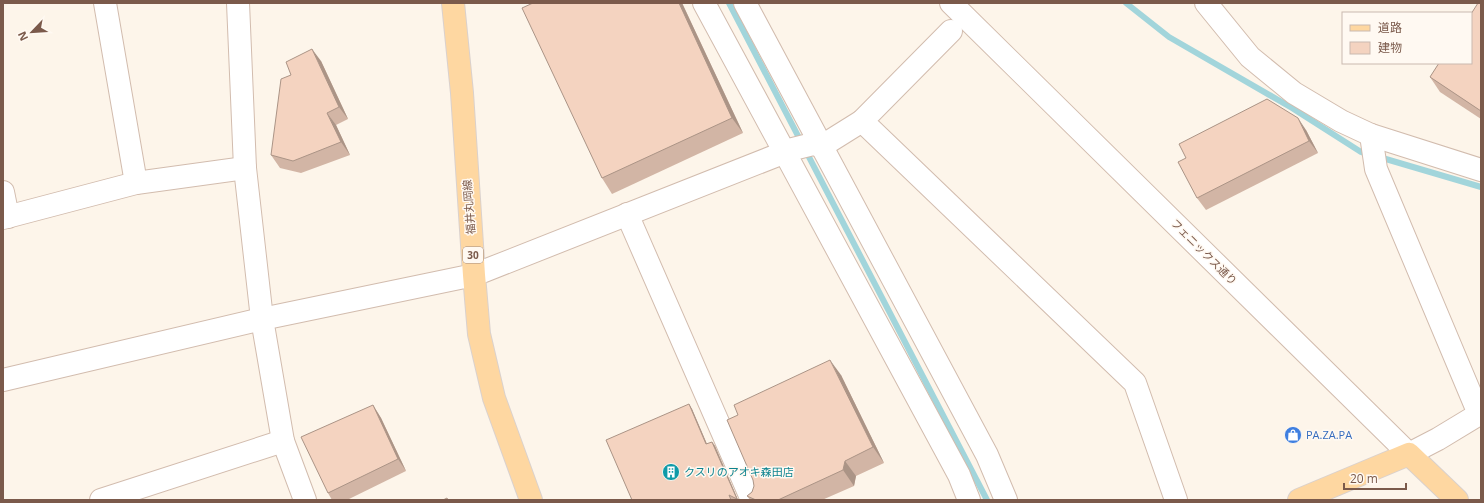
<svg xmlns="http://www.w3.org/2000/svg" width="1484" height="503" font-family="'Open Sans','Noto Sans JP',sans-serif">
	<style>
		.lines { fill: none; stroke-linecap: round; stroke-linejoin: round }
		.stream { stroke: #a2d5db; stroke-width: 6 }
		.minor-casing { stroke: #d2bcae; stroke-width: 24 }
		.major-casing { stroke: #dad1cd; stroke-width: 24 }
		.minor { stroke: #fff; stroke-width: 22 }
		.major { stroke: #fed7a1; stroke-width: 22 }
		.wall { fill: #d2b5a5 }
		.shaded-wall { fill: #ab9486 }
		.building { fill: #f4d3c0; stroke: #ab9486 }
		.labels { text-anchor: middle; stroke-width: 3; stroke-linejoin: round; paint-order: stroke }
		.shield { fill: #fff9f2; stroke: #a38a7d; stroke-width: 1 }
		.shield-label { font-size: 10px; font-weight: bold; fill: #7b5a4b }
		.street-label { font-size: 11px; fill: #7b5a4b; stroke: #fff9f2 }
		.shop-label { font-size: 11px; fill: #366cbe; stroke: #fff9f2; text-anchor: start }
		.culture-label { font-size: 11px; fill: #0d838f; stroke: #fff9f2; text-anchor: start }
	</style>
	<rect width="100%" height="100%" fill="#fdf5ea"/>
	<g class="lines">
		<g class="stream">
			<path d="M 729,3 L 987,500"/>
			<path d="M 1126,3 L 1169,37 L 1292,108 L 1361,152 L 1370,155"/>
			<path d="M 1379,157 L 1481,187"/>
		</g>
		<g class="minor-casing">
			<g id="minor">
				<path d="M 105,3 L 136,183"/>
				<path d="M 238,3 L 245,168 L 262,319 L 283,441 L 305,500"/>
				<path d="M 704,3 L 959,475 L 969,500"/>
				<path d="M 745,3 L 987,455 L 1006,500"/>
				<path d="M 951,3 L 1409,454 L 1438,439 L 1481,413"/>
				<path d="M 1206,3 L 1250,57 L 1294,93 L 1341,121 L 1371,135 L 1481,170"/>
				<path d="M 951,31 L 862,121 L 1135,383 L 1176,500"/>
				<path d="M 1371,135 L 1376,169 L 1479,414"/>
				<path d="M 3,192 L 8,217"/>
				<path d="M 627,214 L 752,500"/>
				<path d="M 3,218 L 136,183 L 245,168"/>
				<path d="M 3,380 L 262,319 L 474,275 L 793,149 L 813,144 L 822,146 L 862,121"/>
				<path d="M 101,500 L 283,441"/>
			</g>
		</g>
		<g class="major-casing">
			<g id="major">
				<path d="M 453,3 L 462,93 L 474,275 L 479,334 L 494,398 L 531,500"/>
				<path d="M 1299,500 L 1409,454 L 1457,500"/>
			</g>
		</g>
		<use href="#minor" class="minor"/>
		<use href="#major" class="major"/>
	</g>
	<g class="wall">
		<path d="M 533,3 L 682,3 L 743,133 L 612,194 L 602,178 Z"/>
		<path d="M 1481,3 L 1481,119 L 1440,92 L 1430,77 Z"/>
		<path d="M 321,61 L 348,119 L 336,125 L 350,155 L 301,173 L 280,168 L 271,155 Z"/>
		<path d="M 1306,130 L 1318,153 L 1206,210 L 1197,198 L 1186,158 Z"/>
		<path d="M 841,375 L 884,463 L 856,476 L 854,486 L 822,500 L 750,500 L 747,496 L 752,492 Z"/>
		<path d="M 689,404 L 692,409 L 707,444 L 712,442 L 715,446 L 738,500 L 632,500 Z"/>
		<path d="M 373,405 L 381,418 L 406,471 L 347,500 L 332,500 L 328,493 Z"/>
	</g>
	<g class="shaded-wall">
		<path d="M 679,3 L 682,3 L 743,133 L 732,118 Z"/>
		<path d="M 312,49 L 321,61 L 348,119 L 339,107 Z"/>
		<path d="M 327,113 L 336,125 L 350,155 L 341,142 Z"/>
		<path d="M 1298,118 L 1306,130 L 1318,153 L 1309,141 Z"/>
		<path d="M 830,360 L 841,375 L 884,463 L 873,447 Z"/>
		<path d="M 689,404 L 692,409 L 709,449 L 706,444 Z"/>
		<path d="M 373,405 L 381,418 L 406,471 L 398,459 Z"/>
		<path d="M 712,442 L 715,446 L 738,500 L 737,499 Z"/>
		<path d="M 845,461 L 856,476 L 854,486 L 843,470 Z"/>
	</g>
	<g class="building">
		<path d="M 533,3 L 679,3 L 732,118 L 602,178 L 522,8 Z"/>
		<path d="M 1478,3 L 1481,3 L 1481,111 L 1430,77 L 1439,63 L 1471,63 L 1471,14 Z"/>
		<path d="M 312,49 L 339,107 L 327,113 L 341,142 L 293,161 L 271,155 L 281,79 L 291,75 L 286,62 Z"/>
		<path d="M 1267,99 L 1298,118 L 1309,141 L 1197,198 L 1178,162 L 1186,158 L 1179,144 Z"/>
		<path d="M 830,360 L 873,447 L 845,461 L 843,470 L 778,500 L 756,500 L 747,496 L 752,492 L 754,486 L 753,480 L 727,420 L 738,415 L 734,405 Z"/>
		<path d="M 689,404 L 706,444 L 712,442 L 737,499 L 729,495 L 731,500 L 632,500 L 606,440 Z"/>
		<path d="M 373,405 L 398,459 L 328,493 L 301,437 Z"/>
		<path d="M 447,498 L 448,500 L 443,500 Z"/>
	</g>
	<defs>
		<g id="shop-disc" transform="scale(0.9)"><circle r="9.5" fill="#3f7fe0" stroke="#fff9f2"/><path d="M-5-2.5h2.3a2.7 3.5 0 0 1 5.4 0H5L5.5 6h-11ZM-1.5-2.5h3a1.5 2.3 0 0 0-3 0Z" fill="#fff"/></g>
		<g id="building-disc" transform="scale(0.9)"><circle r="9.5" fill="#0f9aa8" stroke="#fff9f2"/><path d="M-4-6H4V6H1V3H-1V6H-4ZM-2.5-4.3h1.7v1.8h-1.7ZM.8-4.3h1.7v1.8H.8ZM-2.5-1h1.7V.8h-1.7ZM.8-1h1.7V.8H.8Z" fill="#fff"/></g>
	</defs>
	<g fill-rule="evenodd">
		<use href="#shop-disc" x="1293" y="435"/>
		<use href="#building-disc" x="671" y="472"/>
	</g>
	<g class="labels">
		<rect class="shield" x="463" y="247" width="20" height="16" rx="3"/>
		<g class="shield-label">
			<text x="473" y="259">30</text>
		</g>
		<g class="street-label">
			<text transform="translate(469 207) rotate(-94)" y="4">福井丸岡線</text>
			<text transform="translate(1204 252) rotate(45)" y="4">フェニックス通り</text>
		</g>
		<g class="shop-label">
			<text x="1306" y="439">PA.ZA.PA</text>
		</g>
		<g class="culture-label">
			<text x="684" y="476">クスリのアオキ森田店</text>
		</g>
	</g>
	<rect width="1484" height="503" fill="none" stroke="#7b5a4b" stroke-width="8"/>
	<rect x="1342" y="12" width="130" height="52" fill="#fff9f2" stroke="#cab9af"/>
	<rect x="1350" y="25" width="20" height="6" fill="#fed7a1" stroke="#cab9af"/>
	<text x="1378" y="32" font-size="12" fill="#7b5a4b">道路</text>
	<rect x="1350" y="42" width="20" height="12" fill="#f4d3c0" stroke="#cab9af"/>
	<text x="1378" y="52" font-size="12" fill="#7b5a4b">建物</text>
	<g transform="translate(32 32) rotate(245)" stroke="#fff9f2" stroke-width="3" paint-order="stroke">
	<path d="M0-3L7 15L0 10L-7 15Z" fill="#7b5a4b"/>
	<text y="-6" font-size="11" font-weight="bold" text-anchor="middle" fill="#7b5a4b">N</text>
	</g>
	<path d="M1344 483v6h62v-6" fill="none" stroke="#7b5a4b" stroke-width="2"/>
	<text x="1350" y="483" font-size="12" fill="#7b5a4b" stroke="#fff9f2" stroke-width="3" paint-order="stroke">20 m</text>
</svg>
